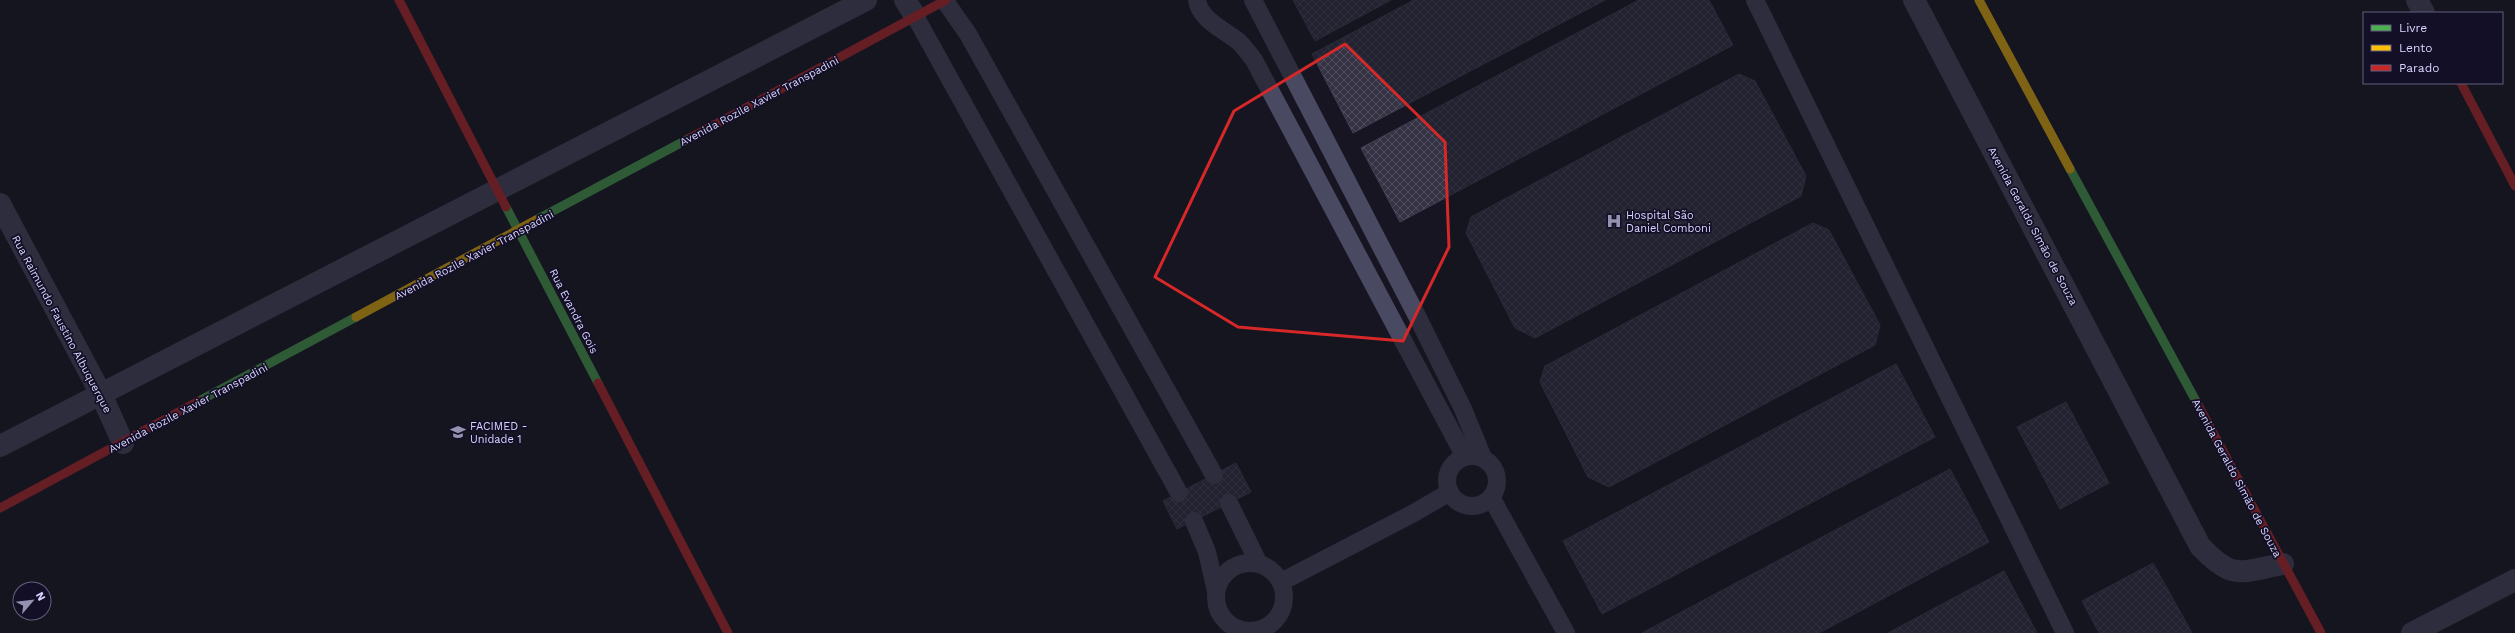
<svg xmlns="http://www.w3.org/2000/svg" width="2515" height="633" font-family="'Work Sans',sans-serif">
	<style>
		.building { fill: url(#building-cross-hatch); stroke: #434055 }
		.lines { fill: none; stroke-linecap: round; stroke-linejoin: round }
		.lane { stroke: #4a4962; stroke-width: 18 }
		.street { stroke: #4a4962; stroke-width: 22 }
		.fast { stroke: #4caf50; stroke-width: 9 }
		.slow { stroke: #ffc107; stroke-width: 9 }
		.jam { stroke: #c62828; stroke-width: 9 }
		.marked { fill: none; stroke: #d62828; stroke-width: 3; stroke-linejoin: round }
		.labels { text-anchor: middle; stroke-width: 3.5; stroke-linejoin: round; paint-order: stroke }
		.street-label { font-size: 11px; fill: #dad5ff; stroke: #130f27 }
		.poi-label { font-size: 11px; fill: #dad5ff; stroke: #130f27; text-anchor: start }
	</style>
	<defs>
		<pattern id="building-cross-hatch" width="8" height="8" patternUnits="userSpaceOnUse"><rect width="8" height="8" fill="#343243"/><path d="M0 0l8 8M0 8l8-8" fill="none" stroke="#514f5f"/></pattern>
	</defs>
	<rect width="100%" height="100%" fill="#161521"/>
	<g class="building">
		<path d="M 1293,0 L 1391,0 L 1315,41 Z"/>
		<path d="M 1414,0 L 1605,0 L 1353,133 L 1312,54 Z"/>
		<path d="M 1639,0 L 1709,0 L 1733,45 L 1400,222 L 1361,148 Z"/>
		<path d="M 1739,74 L 1755,81 L 1806,176 L 1801,196 L 1535,338 L 1515,328 L 1466,233 L 1471,217 Z"/>
		<path d="M 1813,223 L 1829,230 L 1880,325 L 1875,345 L 1609,487 L 1588,477 L 1540,382 L 1545,366 Z"/>
		<path d="M 1896,364 L 1935,437 L 1602,614 L 1563,541 Z"/>
		<path d="M 2066,402 L 2109,483 L 2060,509 L 2017,427 Z"/>
		<path d="M 1236,463 L 1251,492 L 1177,529 L 1163,501 Z"/>
		<path d="M 1950,469 L 1989,542 L 1819,633 L 1642,633 Z"/>
		<path d="M 2153,563 L 2192,633 L 2099,633 L 2082,601 Z"/>
		<path d="M 2004,571 L 2037,633 L 1888,633 Z"/>
	</g>
	<g class="lines">
		<g class="lane">
			<path d="M 1197,0 C 1200,20 1223,29 1238,41 C 1244,46 1249,54 1254,60 L 1465,457"/>
			<path d="M 1253,0 L 1417,316 L 1463,409 L 1483,458"/>
			<path d="M 1755,0 L 2065,633"/>
			<path d="M 945,1 L 968,34 L 1214,475"/>
			<path d="M 915,16 L 1179,493"/>
			<circle cx="1472" cy="481" r="25"/>
			<path d="M 1491,497 L 1566,633"/>
			<path d="M 1229,503 L 1259,564"/>
			<path d="M 1194,521 L 1207,552 L 1216,591"/>
			<circle cx="1250" cy="597" r="34"/>
			<path d="M 1281,582 L 1412,514 L 1450,492"/>
		</g>
		<g class="street">
			<path d="M 905,0 L 915,16"/>
			<path d="M 1914,0 L 2200,546 C 2233,581 2239,572 2283,564"/>
			<path d="M 2417,0 L 2424,13"/>
			<path d="M 0,204 L 101,394 L 123,443"/>
			<path d="M 0,446 L 866,0"/>
			<path d="M 2412,633 L 2515,580"/>
		</g>
		<g class="fast">
			<path d="M 2070,169 L 2197,403"/>
			<path d="M 506,207 L 598,383"/>
			<path d="M 536,220 L 690,138"/>
			<path d="M 199,401 L 356,317"/>
		</g>
		<g class="slow">
			<path d="M 1979,0 L 2070,169"/>
			<path d="M 356,317 L 536,220"/>
		</g>
		<g class="jam">
			<path d="M 399,0 L 506,207"/>
			<path d="M 2461,83 L 2515,186"/>
			<path d="M 690,138 L 946,0"/>
			<path d="M 598,383 L 728,633"/>
			<path d="M 2197,403 L 2321,633"/>
			<path d="M 0,508 L 199,401"/>
		</g>
	</g>
	<path d="M0 0H2515V633H0ZM 1345,44 L 1445,142 L 1449,247 L 1403,341 L 1238,327 L 1155,277 L 1234,111 Z" fill="#161521" fill-opacity=".55" fill-rule="evenodd"/>
	<path class="marked" d="M 1345,44 L 1445,142 L 1449,247 L 1403,341 L 1238,327 L 1155,277 L 1234,111 Z"/>
	<defs>
		<g id="hospital-bare" transform="scale(1.2)"><path d="M-5-5h3v3.5h4V-5h3V5h-3V1.5h-4V5h-3Z" fill="#9592b1" stroke="#130f27" stroke-width="2.5" paint-order="stroke"/></g>
		<g id="university-bare" transform="scale(1.2)"><path d="M0-5L7-2L0 1L-7-2ZM-4 1L0 2.5L4 1V4Q0 6-4 4Z" fill="#9592b1" stroke="#130f27" stroke-width="2.5" paint-order="stroke"/></g>
	</defs>
	<g fill-rule="evenodd">
		<use href="#hospital-bare" x="1614" y="221"/>
		<use href="#university-bare" x="458" y="432"/>
	</g>
	<g class="labels">
		<g class="street-label">
			<text transform="translate(759 101) rotate(-28)" y="4">Avenida Rozile Xavier Transpadini</text>
			<text transform="translate(2033 226) rotate(62)" y="4">Avenida Geraldo Simão de Souza</text>
			<text transform="translate(474 255) rotate(-28)" y="4">Avenida Rozile Xavier Transpadini</text>
			<text transform="translate(574 311) rotate(63)" y="4">Rua Evandra Gois</text>
			<text transform="translate(62 324) rotate(62)" y="4">Rua Raimundo Faustino Albuquerque</text>
			<text transform="translate(188 408) rotate(-28)" y="4">Avenida Rozile Xavier Transpadini</text>
			<text transform="translate(2237 478) rotate(62)" y="4">Avenida Geraldo Simão de Souza</text>
		</g>
		<g class="poi-label">
			<text x="1626" y="219">Hospital São<tspan x="1626" dy="13">Daniel Comboni</tspan></text>
			<text x="470" y="430">FACIMED -<tspan x="470" dy="13">Unidade 1</tspan></text>
		</g>
	</g>
	<rect x="2363" y="12" width="140" height="72" fill="#130f27" stroke="#635e7d"/>
	<rect x="2371" y="25" width="20" height="6" fill="#4caf50" stroke="#635e7d"/>
	<text x="2399" y="32" font-size="12" fill="#dad5ff">Livre</text>
	<rect x="2371" y="45" width="20" height="6" fill="#ffc107" stroke="#635e7d"/>
	<text x="2399" y="52" font-size="12" fill="#dad5ff">Lento</text>
	<rect x="2371" y="65" width="20" height="6" fill="#c62828" stroke="#635e7d"/>
	<text x="2399" y="72" font-size="12" fill="#dad5ff">Parado</text>
	<g transform="translate(32 601) rotate(62)"><circle r="19" fill="#130f27" stroke="#635e7d"/>
	<path d="M0-3L7 15L0 10L-7 15Z" fill="#9592b1"/>
	<text y="-6" font-size="11" font-weight="bold" text-anchor="middle" fill="#dad5ff">N</text>
	</g>
</svg>
